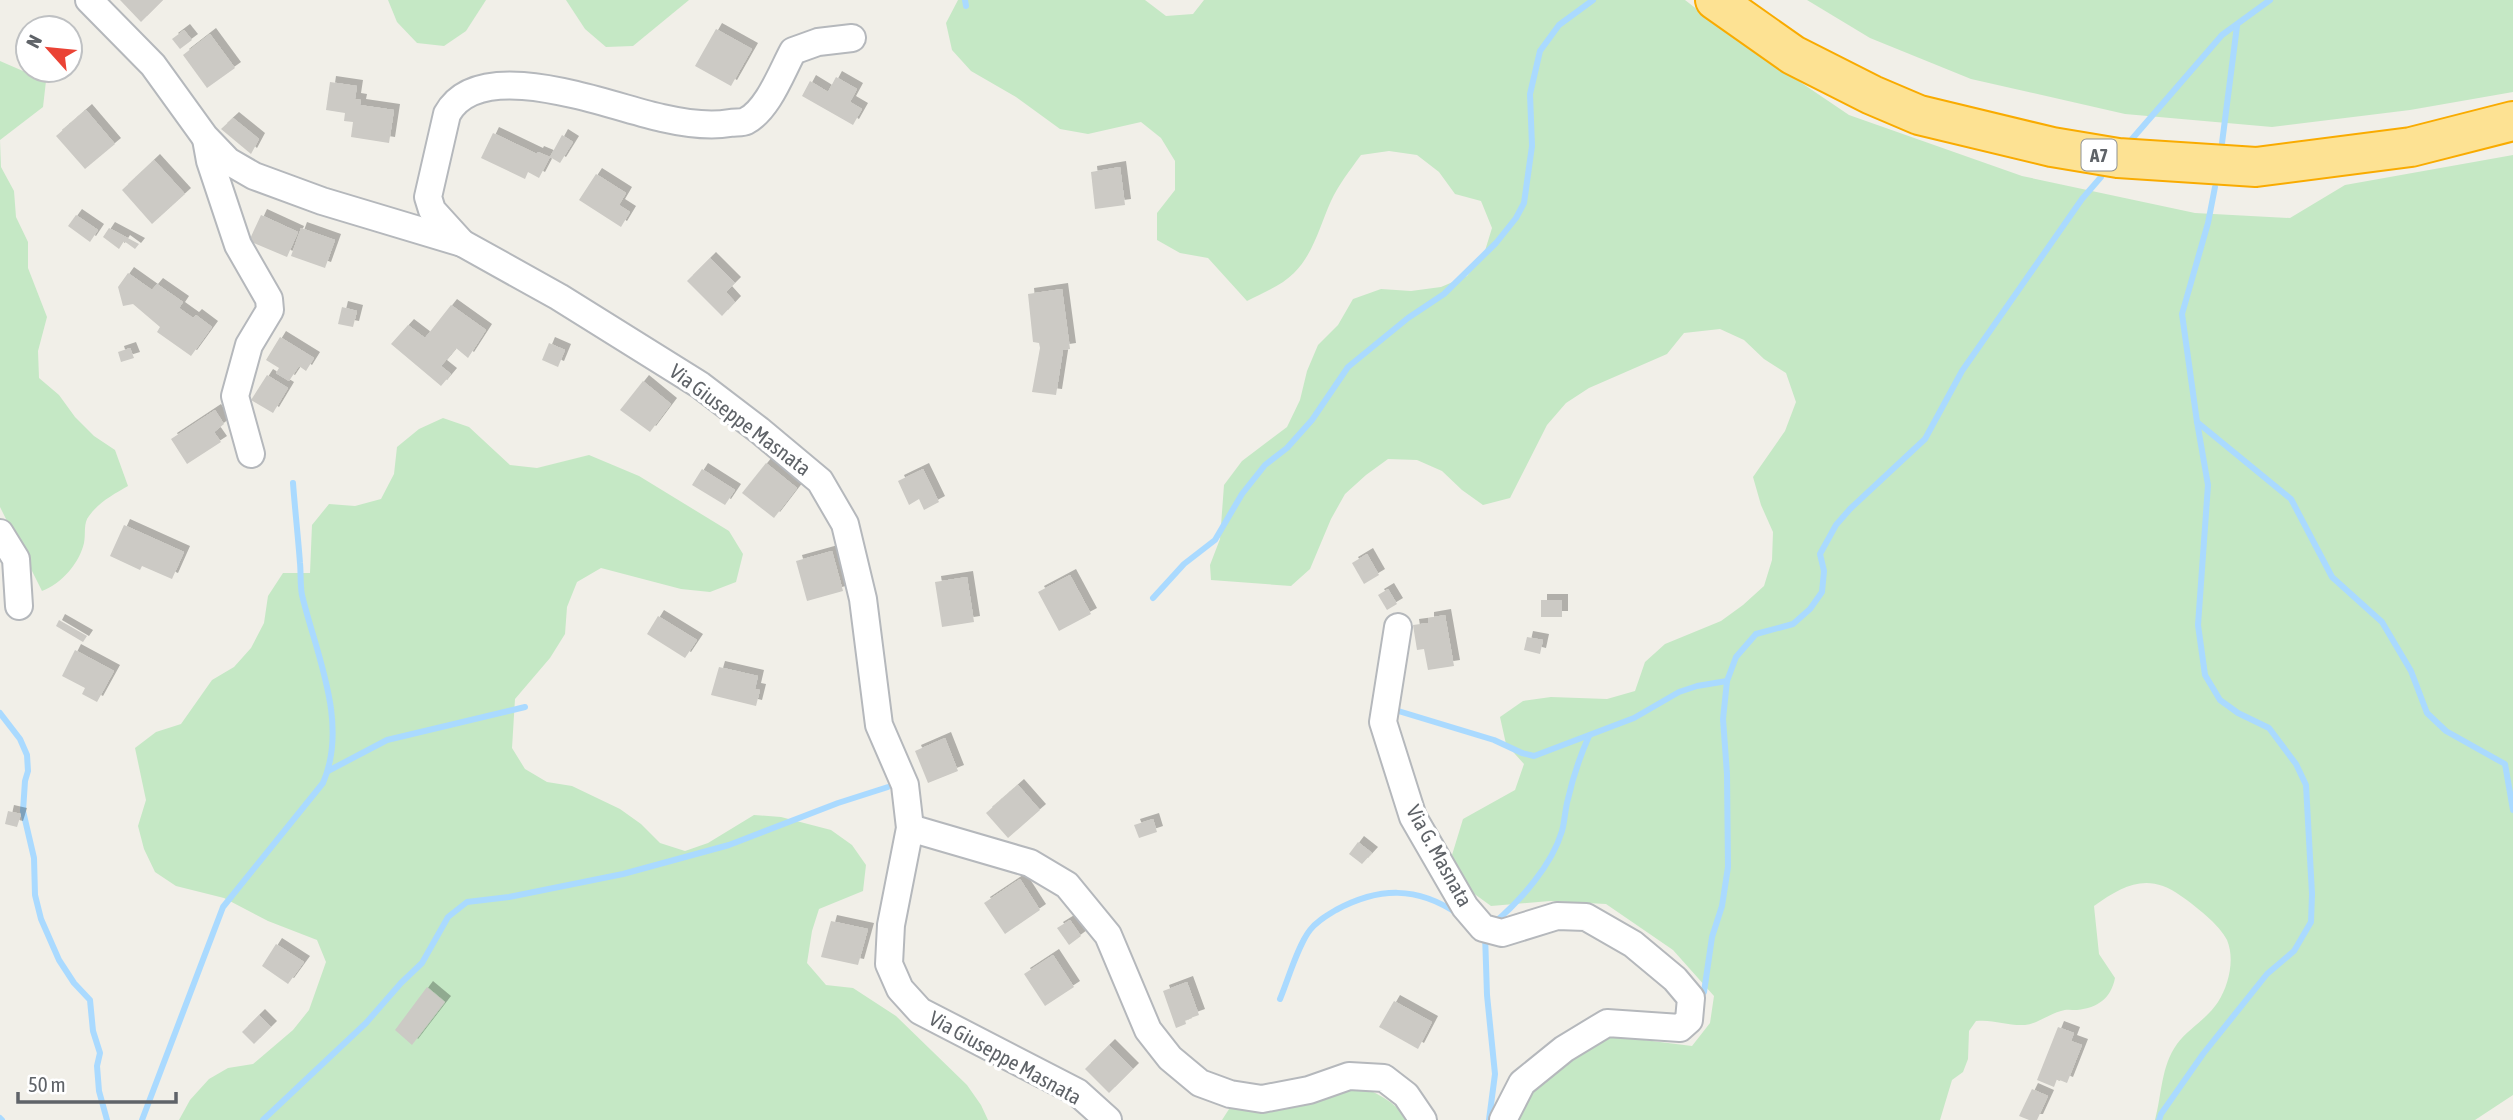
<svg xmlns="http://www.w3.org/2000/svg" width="2513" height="1120" font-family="'Asap Condensed',sans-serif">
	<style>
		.green { fill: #c5e8c5 }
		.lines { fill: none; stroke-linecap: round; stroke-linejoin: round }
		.stream { stroke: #aadaff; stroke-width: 6 }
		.building { fill: #cccac5; filter: url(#shadow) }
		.minor-casing { stroke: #b5b8bc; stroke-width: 30 }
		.highway-casing { stroke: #f9ab00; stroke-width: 42 }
		.minor { stroke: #fff; stroke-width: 26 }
		.highway { stroke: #fde293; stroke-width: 38 }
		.labels { text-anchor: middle; stroke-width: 7; stroke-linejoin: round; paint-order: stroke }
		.shield { fill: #fff; stroke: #8f9295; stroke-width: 2 }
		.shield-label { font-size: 19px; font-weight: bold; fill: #5f6368 }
		.street-label { font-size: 21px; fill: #5f6368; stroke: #fff }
	</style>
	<defs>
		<filter id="shadow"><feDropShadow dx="6" dy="-6" stdDeviation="0" flood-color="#0004"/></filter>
	</defs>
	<rect width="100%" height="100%" fill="#f1efe8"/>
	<g class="green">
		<path d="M 388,0 L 486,0 L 466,31 L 444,46 L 417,43 L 397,22 Z"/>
		<path d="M 566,0 L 689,0 L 633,46 L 606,47 L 585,29 Z"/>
		<path d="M 958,0 L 1145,0 L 1166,16 L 1193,14 L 1204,0 L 1685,0 L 1729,34 L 1849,115 L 2022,176 L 2195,213 L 2290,218 L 2345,185 L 2513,155 L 2513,1095 L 2475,1120 L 2155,1120 C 2162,1094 2161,1066 2177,1044 C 2188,1029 2207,1019 2218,1002 C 2229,985 2235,959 2227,940 C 2220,925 2194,905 2181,896 C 2148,872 2124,885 2094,906 L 2099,954 L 2115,978 C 2111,998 2098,1008 2077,1010 C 2071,1010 2066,1009 2061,1011 C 2049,1014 2037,1024 2025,1025 C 2008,1026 1993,1019 1976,1021 L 1969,1031 L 1968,1059 L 1963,1072 L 1952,1080 L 1940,1120 L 1514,1120 L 1537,1081 L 1604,1035 L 1692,1046 L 1710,1023 L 1714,996 L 1673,950 L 1606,904 L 1550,901 L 1491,906 L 1469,890 L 1452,855 L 1463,819 L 1515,790 L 1524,764 L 1506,744 L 1500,717 L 1523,701 L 1551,697 L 1607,699 L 1635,691 L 1645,662 L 1665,644 L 1721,621 L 1743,605 L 1764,586 L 1772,560 L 1773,532 L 1761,505 L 1753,477 L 1785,431 L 1796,402 L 1786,373 L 1764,359 L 1744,340 L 1720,329 L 1684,333 L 1667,354 L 1589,388 L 1566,403 L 1547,425 L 1510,498 L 1483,505 L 1462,490 L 1442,471 L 1417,460 L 1388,459 L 1366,475 L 1345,494 L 1331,519 L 1310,569 L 1291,586 L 1211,580 L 1210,565 L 1220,539 L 1224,485 L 1242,461 L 1287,427 L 1300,400 L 1307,371 L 1318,345 L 1338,325 L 1353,299 L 1381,289 L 1411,291 L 1441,287 L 1467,276 L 1484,254 L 1492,228 L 1481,201 L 1455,194 L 1439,172 L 1417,155 L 1389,151 L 1361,155 C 1350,170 1339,184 1331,201 C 1320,225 1314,253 1294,273 C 1281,286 1262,293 1247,301 L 1208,258 L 1180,253 L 1157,240 L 1157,213 L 1175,190 L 1175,161 L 1161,138 L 1141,122 L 1088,134 L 1060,129 L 1016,97 L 971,71 L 952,50 L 946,23 Z"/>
		<path d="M 1807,0 L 2513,0 L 2513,92 L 2410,110 L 2272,127 L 2125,114 L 1971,79 L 1870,38 Z"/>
		<path d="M 0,61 L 46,81 L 43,107 L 0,140 L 1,167 L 14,191 L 16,217 L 28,242 L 28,268 L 47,317 L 38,351 L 39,378 L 59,395 L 75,417 L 94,436 L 115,450 L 128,486 C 114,494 99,502 89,516 C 83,523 86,534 84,543 C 79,564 61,584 42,591 L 0,507 Z"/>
		<path d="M 443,418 L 469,427 L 510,465 L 537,468 L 589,455 L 639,476 L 729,531 L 743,554 L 736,582 L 710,592 L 681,589 L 601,568 L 577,582 L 567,607 L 565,634 L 550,658 L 515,699 L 512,748 L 525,769 L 547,782 L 572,786 L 620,809 L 641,824 L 660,843 L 685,851 L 708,843 L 754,815 L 781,817 L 831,830 L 852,845 L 866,865 L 863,891 L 819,909 L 812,931 L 807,963 L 826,985 L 853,988 L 896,1016 L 967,1085 L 981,1105 L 988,1120 L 179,1120 L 190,1100 L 209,1079 L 228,1068 L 253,1064 L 293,1030 L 309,1010 L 326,962 L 317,940 L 268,921 L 224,898 L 176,886 L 155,872 L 144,849 L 138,826 L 146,800 L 135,748 L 156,732 L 181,724 L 212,680 L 234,667 L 251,648 L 264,623 L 268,596 L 283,573 L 310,573 L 312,525 L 329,504 L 355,506 L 381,499 L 394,474 L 397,447 L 419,429 Z"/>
		<path d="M 1354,1084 C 1376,1092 1394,1101 1408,1120 L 1222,1120 L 1231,1106 Z"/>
	</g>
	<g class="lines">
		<g class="stream">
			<path d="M 965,0 L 966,6"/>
			<path d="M 2132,139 L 2222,35 L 2270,0"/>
			<path d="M 2222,143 L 2237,26"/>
			<path d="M 2197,422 L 2291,499 L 2332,577 L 2382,622 L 2411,671 L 2427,713 L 2446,731 L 2505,764 L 2513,810"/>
			<path d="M 1153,598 L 1184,564 L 1215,540 L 1242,494 L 1265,465 L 1287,448 L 1312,420 L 1348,367 L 1408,318 L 1444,294 L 1496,243 L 1516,218 L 1524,203 L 1532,146 L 1530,94 L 1540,51 L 1559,25 L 1593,0"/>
			<path d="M 0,713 L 20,739 L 27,755 L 28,771 L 25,781 L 23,811 L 34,858 L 35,895 L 41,919 L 59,960 L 74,983 L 90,1000 L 93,1031 L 100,1053 L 97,1066 L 99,1091 L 107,1120"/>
			<path d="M 1392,713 L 1395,710 L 1494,740 L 1522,753 L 1534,756 L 1634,718 L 1679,692 L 1697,686 L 1727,681"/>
			<path d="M 328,771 L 387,740 L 525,707"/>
			<path d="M 1494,923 C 1521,900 1552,865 1562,831 C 1565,820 1565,809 1568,799 C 1573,777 1580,756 1589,736"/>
			<path d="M 1485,934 L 1487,995 L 1495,1074 L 1489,1120"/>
			<path d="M 1704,992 L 1712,937 L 1722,906 L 1728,867 L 1727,774 L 1723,719 L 1727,681 L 1736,657 L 1756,634 L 1793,624 L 1810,609 L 1822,592 L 1824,571 L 1820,554 L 1836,525 L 1850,509 L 1925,439 L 1962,371 L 2082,199 L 2101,177"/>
			<path d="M 1280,999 C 1288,980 1298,945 1310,930 C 1317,921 1326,916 1336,910 C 1379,887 1417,886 1458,914"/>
			<path d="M 0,1118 L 2,1120"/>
			<path d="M 142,1120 L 223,907 L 323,783 C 349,723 316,654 302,595 C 300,585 301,573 300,563 C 298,536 295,510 293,483"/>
			<path d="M 263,1120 L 366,1023 L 401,983 L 422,963 L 448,917 L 467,902 L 509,897 L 623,874 L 729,845 L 838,803 L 888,787"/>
			<path d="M 2159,1120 L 2161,1114 L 2203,1054 L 2267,974 L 2294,951 L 2311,922 L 2312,894 L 2306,785 L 2296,764 L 2269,728 L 2238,713 L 2220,700 L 2205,675 L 2198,625 L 2208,485 L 2197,422 L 2182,314 L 2208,223 L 2215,187"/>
		</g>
	</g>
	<g class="building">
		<path d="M 120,0 L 163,0 L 141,22 Z"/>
		<path d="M 716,29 L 752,49 L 731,86 L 695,66 Z"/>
		<path d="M 184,30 L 192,40 L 180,49 L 172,39 Z"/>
		<path d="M 210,34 L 235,68 L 207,88 L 183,55 Z"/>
		<path d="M 836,77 L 857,89 L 850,102 L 862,109 L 853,125 L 802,96 L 810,81 L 828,92 Z"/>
		<path d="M 330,82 L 357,86 L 355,99 L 361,100 L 360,105 L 394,110 L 389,143 L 351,137 L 353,122 L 344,121 L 345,113 L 326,110 Z"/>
		<path d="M 86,110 L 115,144 L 85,169 L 56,136 Z"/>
		<path d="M 233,118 L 259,139 L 251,154 L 221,129 Z"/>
		<path d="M 493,133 L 537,154 L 538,152 L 550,157 L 539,178 L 528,172 L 525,179 L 481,158 Z"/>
		<path d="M 562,135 L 573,142 L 560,163 L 550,157 Z"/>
		<path d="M 154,160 L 185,194 L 152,224 L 122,190 Z"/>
		<path d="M 1120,167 L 1125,205 L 1095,209 L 1091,172 Z"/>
		<path d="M 596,174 L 626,193 L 619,205 L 630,212 L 621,227 L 579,200 Z"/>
		<path d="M 76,215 L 98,230 L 90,242 L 68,226 Z"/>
		<path d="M 261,215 L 298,232 L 287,257 L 249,241 Z"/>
		<path d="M 109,228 L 139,244 L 135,249 L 124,241 L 119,249 L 103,237 Z"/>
		<path d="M 301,228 L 335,240 L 325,268 L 291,256 Z"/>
		<path d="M 710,258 L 735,283 L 726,292 L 735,302 L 722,316 L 687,281 Z"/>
		<path d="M 128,273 L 152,290 L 157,284 L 183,302 L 179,308 L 193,318 L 196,315 L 212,327 L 191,356 L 157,332 L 160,327 L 133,304 L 123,306 L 118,287 Z"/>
		<path d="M 1062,289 L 1070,349 L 1063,350 L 1056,395 L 1032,392 L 1040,348 L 1039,343 L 1033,342 L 1028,294 Z"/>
		<path d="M 451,305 L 486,330 L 468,358 L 456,348 L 441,366 L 451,374 L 441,386 L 391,344 L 408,325 L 425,338 Z"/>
		<path d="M 342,307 L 357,311 L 353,327 L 338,324 Z"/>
		<path d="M 280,337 L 314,358 L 306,371 L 299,366 L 289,381 L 276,373 L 279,368 L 266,360 Z"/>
		<path d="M 549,343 L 565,350 L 558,367 L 542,360 Z"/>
		<path d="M 130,348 L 134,358 L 121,362 L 118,352 Z"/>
		<path d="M 267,375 L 288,388 L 273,413 L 251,400 Z"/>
		<path d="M 643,381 L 671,404 L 650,432 L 620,410 Z"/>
		<path d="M 215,410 L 224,424 L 214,432 L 221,442 L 187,464 L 171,439 Z"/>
		<path d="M 766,463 L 797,488 L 774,518 L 742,493 Z"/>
		<path d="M 702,469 L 735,490 L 725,505 L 692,485 Z"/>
		<path d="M 923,469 L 939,502 L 924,510 L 919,499 L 909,505 L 898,481 Z"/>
		<path d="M 124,525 L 184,552 L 172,579 L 142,566 L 140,570 L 110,556 Z"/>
		<path d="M 832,551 L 843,591 L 807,601 L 796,561 Z"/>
		<path d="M 1367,554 L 1379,575 L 1364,584 L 1352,563 Z"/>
		<path d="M 1070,575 L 1091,614 L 1059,631 L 1038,592 Z"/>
		<path d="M 967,577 L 974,622 L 942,627 L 935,582 Z"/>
		<path d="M 1388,589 L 1397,604 L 1387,610 L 1378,595 Z"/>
		<rect x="1541" y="600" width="21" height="17"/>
		<path d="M 1445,615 L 1454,666 L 1428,670 L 1424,649 L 1417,650 L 1413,625 L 1428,623 L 1428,618 Z"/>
		<path d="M 658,616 L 697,640 L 685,658 L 647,634 Z"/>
		<path d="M 59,620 L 87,636 L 83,642 L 56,626 Z"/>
		<path d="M 1527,637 L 1543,640 L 1540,654 L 1524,650 Z"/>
		<path d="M 75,650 L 114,671 L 97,702 L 82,694 L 85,688 L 62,676 Z"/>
		<path d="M 719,667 L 758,676 L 755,689 L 760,690 L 756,706 L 711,695 Z"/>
		<path d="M 945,738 L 958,771 L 928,783 L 915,751 Z"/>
		<path d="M 1018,785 L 1040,810 L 1008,838 L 986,813 Z"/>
		<path d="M 8,811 L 21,814 L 17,827 L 5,824 Z"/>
		<path d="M 1153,819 L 1157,832 L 1139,838 L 1134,825 Z"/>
		<path d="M 1358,842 L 1372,853 L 1362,864 L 1349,854 Z"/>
		<path d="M 1020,879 L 1040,910 L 1005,934 L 984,903 Z"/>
		<path d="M 1070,920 L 1081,936 L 1069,945 L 1057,928 Z"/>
		<path d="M 831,921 L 868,929 L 858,965 L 821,957 Z"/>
		<path d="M 276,944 L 304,962 L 288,984 L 262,966 Z"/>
		<path d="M 1053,955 L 1074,987 L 1045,1006 L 1024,974 Z"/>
		<path d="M 1187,982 L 1199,1015 L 1185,1020 L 1186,1024 L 1176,1028 L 1163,991 Z"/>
		<path d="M 427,987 L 445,1002 L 412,1045 L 395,1030 Z"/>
		<path d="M 1394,1001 L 1432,1022 L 1418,1049 L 1379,1027 Z"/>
		<path d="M 259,1015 L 271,1027 L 254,1044 L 242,1032 Z"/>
		<path d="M 2058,1027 L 2074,1033 L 2071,1041 L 2082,1045 L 2067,1083 L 2057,1079 L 2054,1087 L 2037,1080 Z"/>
		<path d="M 1109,1045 L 1133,1069 L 1109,1093 L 1085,1069 Z"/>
		<path d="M 2032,1089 L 2048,1096 L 2037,1120 L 2029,1120 L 2019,1116 Z"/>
	</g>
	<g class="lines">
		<g class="minor-casing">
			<g id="minor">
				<path d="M 89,0 L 153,65 L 205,137 L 228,161 L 254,176 L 322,201 L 462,243 L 559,297 L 700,385 L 759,430 L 820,481 L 845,524 L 863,599 L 879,725 L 905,785 L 910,828 L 891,925 L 889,964 L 900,989 L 920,1011 L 1077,1092 L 1108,1120"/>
				<path d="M 206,139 L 210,161 L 238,245 L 269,299 L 270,310 L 249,345 L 235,396 L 251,454"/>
				<path d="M 462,243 L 432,210 L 428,197 L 447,114 C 480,53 610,107 662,118 C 684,123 708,127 730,123 C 735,122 742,123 746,121 C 768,110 782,71 793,51 L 818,42 L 852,38"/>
				<path d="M 0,533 L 16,559 L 19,606"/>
				<path d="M 1398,627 L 1383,722 L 1413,817 L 1465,907 L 1483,928 L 1502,933 L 1557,916 L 1586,917 L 1633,944 L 1675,979 L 1691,998 L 1689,1020 L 1680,1028 L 1607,1023 L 1564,1049 L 1522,1083 L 1503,1120"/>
				<path d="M 910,828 L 1030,863 L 1067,885 L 1108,935 L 1148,1030 L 1170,1058 L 1200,1083 L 1230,1094 L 1262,1099 L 1309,1090 L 1349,1076 L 1384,1078 L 1406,1095 L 1423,1120"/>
			</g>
		</g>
		<g class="highway-casing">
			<path id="highway" d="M 1715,0 L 1793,55 L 1872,95 L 1919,115 L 2052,147 L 2118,158 L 2256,167 L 2411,147 L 2513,121"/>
		</g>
		<use href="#minor" class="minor"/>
		<use href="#highway" class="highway"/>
	</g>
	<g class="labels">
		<rect class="shield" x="2081.5" y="139.5" width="35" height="31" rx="5"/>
		<g class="shield-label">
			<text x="2099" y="162">A7</text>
		</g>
		<g class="street-label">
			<text transform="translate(740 420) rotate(37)" y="7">Via Giuseppe Masnata</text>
			<text transform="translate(1439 856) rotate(61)" y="7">Via G. Masnata</text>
			<text transform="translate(1005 1058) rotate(29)" y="7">Via Giuseppe Masnata</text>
		</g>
	</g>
	<g transform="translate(49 49) rotate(297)"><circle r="33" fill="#ffffff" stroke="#bfc1c3" stroke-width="2"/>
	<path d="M0-5L12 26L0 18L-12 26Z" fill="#ea4335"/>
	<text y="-10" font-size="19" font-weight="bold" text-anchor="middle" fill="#5f6368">N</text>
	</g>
	<path d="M18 1092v10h158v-10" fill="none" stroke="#5f6368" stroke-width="3.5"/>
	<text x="28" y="1092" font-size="21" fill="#5f6368" stroke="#ffffff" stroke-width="5" paint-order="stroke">50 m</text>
</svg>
